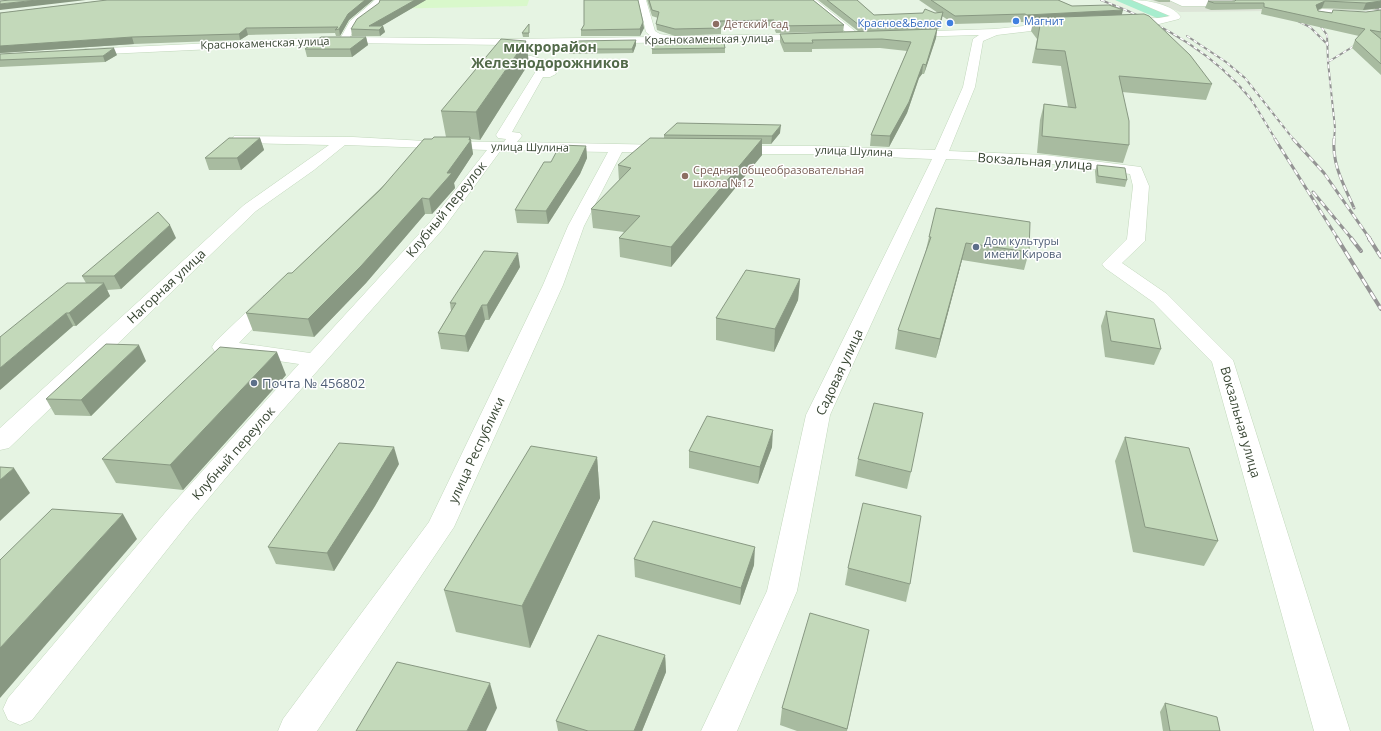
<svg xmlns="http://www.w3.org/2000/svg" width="1381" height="731" font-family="'Open Sans',sans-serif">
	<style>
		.commercial { fill: #d9f8cb }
		.industrial { fill: #dde5d8 }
		.green { fill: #a7edce }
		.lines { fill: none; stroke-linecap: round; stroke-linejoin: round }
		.minor-casing { stroke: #c2d8bc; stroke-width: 1 }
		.minor { fill: #fff; fill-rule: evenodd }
		.rail-far2-casing { stroke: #949494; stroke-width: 2 }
		.rail-far1-casing { stroke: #949494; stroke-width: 3 }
		.rail-casing { stroke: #949494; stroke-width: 4 }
		.rail-far2 { stroke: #fff; stroke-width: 1.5; stroke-dasharray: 4; stroke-linecap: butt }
		.rail-far1 { stroke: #fff; stroke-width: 2; stroke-dasharray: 6; stroke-linecap: butt }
		.rail { stroke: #fff; stroke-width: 2.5; stroke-dasharray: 8; stroke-linecap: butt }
		.wall { fill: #a8bba0 }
		.shaded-wall { fill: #889882 }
		.building { fill: #c3d9ba; stroke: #889882 }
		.shop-dot { fill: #3f7fe0; stroke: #fff; stroke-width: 1.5 }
		.education-dot { fill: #8d6e63; stroke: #fff; stroke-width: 1.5 }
		.service-dot { fill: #5c6f8a; stroke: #fff; stroke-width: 1.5 }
		.labels { text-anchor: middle; stroke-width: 3; stroke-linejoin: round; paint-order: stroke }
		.far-shop-label { font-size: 11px; fill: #366cbe; stroke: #fff; text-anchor: start }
		.far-education-label { font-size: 11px; fill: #785e54; stroke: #fff; text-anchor: start }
		.far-street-label { font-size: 11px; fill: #384633; stroke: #fff }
		.far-service-label { font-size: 11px; fill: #4e5e75; stroke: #fff; text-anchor: start }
		.street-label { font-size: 13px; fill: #384633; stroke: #fff }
		.service-label { font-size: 13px; fill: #4e5e75; stroke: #fff; text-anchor: start }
		.far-district-label { font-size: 14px; font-weight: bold; fill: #526a49; stroke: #fff }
	</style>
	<rect width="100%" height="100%" fill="#e6f4e3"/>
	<path class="commercial" d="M 390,0 L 529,0 L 527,6 L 382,9 Z"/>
	<path class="industrial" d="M 1150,0 L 1375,0 L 1381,2 L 1381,10 L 1180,12 Z"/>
	<path class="green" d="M 1115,0 L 1131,0 L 1169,14 L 1168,17 L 1157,18 Z"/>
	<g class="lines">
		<g class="minor-casing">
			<g id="minor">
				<path d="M 375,0 L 383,0 L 379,7 L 357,24 L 350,37 L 509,39 L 652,37 L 646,32 L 638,0 L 646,0 L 655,31 L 660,34 L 673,36 L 810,34 L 815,37 L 810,40 L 509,45 L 344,43 L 85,55 L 80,52 L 85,49 L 341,37 L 350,21 Z"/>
				<path d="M 807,0 L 816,0 L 860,35 L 858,37 L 852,37 Z"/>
				<path d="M 1132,0 C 1147,0 1172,4 1181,17 L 1179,19 L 1159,24 L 1121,24 L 1121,20 L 1124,19 L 1159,18 L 1170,16 Z"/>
				<path d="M 1169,0 L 1232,0 L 1236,3 L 1232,6 L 1182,6 Z"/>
				<path d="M 1322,9 L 1363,11 L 1381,9 L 1381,15 L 1363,17 L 1329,15 L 1328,18 L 1315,16 L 1315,12 Z"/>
				<path d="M 1062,22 L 1065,23 L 1065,27 L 997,35 L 983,41 L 975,87 L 949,151 L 1045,155 L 1141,167 L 1149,186 L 1145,241 L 1122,263 L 1167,294 L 1233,360 L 1350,731 L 1314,731 L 1212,362 L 1153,302 L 1105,268 L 1102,264 L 1127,239 L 1133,186 L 1130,174 L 1045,163 L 946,159 L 830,415 L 797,591 L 737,731 L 701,731 L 767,591 L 806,415 L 932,159 L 815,154 L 732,154 L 727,153 L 725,150 L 727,147 L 732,146 L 815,146 L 935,150 L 963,87 L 973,39 L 979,35 L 907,37 L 902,34 L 904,32 L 995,29 Z"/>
				<path d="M 498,55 L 531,56 L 552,62 L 556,74 L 550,77 L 543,77 L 512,132 L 520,133 L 522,136 L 517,142 L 667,145 L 672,146 L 674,149 L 672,152 L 667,153 L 622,152 L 584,226 L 563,285 L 454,527 L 317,731 L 278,731 L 283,719 L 429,522 L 543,285 L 568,226 L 608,152 L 501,150 L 443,229 L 280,413 L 189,522 L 32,720 L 20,725 L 8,720 L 3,709 L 8,698 L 169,508 L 299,364 L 215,352 L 212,347 L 215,342 L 263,296 L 270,294 L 277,296 L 280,300 L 239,343 L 310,353 L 431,221 L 487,150 L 345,145 L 314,170 L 256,211 L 9,448 L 0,450 L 0,428 L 244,205 L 329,145 L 239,143 L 234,142 L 232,139 L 234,136 L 353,137 L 425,141 L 504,142 L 506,139 L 498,138 L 496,135 L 536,71 L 544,70 L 543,66 L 530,62 L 494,60 L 493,58 Z"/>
			</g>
		</g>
		<use href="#minor" class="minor"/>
		<g class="rail-far2-casing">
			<g id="rail-far2">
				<path d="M 1101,0 C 1157,21 1212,51 1250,98 C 1259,111 1267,126 1276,140"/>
				<path d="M 1363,7 L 1381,9"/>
				<path d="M 1294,19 L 1310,27 L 1328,45"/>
				<path d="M 1317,21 L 1327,35 L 1328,62"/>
				<path d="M 1187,36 L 1226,62 L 1245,78 L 1294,140"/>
				<path d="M 1334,140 L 1335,128 L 1328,62 L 1354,46 L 1381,36"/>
			</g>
		</g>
		<g class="rail-far1-casing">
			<g id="rail-far1">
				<path d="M 1275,139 L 1338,239"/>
				<path d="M 1293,139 L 1324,173 L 1370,239"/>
				<path d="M 1334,139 C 1332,165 1344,185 1354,208"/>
				<path d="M 1313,192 L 1352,239"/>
				<path d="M 1367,235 L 1370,239"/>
			</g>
		</g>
		<g class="rail-casing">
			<g id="rail">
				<path d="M 1337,238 L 1381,309"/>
				<path d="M 1351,238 L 1361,251"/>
				<path d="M 1369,238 L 1370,240"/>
				<path d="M 1369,238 L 1381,257"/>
			</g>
		</g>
		<use href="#rail-far2" class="rail-far2"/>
		<use href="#rail-far1" class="rail-far1"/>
		<use href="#rail" class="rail"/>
	</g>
	<g class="wall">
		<path d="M 107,0 L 373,0 L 349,20 L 340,36 L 336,36 L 335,33 L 248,35 L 240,40 L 134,44 L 0,53 L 0,13 Z"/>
		<path d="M 380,0 L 426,0 L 381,26 L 383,26 L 385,32 L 380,36 L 352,36 L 351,29 L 379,3 Z"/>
		<path d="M 647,0 L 813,0 L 844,25 L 843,32 L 776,33 L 773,26 L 721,27 L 721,34 L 675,36 L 657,30 L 656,24 L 658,18 L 652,16 Z"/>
		<path d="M 818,0 L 857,0 L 874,15 L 938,13 L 919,0 L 1058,0 L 1072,6 L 1122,15 L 1212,84 L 1206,100 L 1122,92 L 1129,145 L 1123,163 L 1037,153 L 1040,120 L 1044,104 L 1068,107 L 1061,66 L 1032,63 L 1037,39 L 1031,31 L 1033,23 L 1025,23 L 1023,22 L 954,24 L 942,16 L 939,29 L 937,29 L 936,38 L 924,74 L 922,74 L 919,78 L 907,113 L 889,147 L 870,146 L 871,135 L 907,51 L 880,48 L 812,49 L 812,52 L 784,52 L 780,42 L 780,34 L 858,31 Z"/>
		<path d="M 1153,0 L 1170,0 L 1170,2 L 1159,2 Z"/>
		<path d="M 1234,0 L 1381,0 L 1381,8 L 1363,10 L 1322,8 L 1317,10 L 1318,11 L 1332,13 L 1366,12 L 1381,10 L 1381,75 L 1352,48 L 1355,40 L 1359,36 L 1261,14 L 1262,9 L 1211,10 L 1205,8 L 1208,1 L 1235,1 Z"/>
		<path d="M 584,25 L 644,28 L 640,36 L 581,36 L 581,30 Z"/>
		<path d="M 529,29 L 529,37 L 523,37 L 522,33 Z"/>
		<path d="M 366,37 L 368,45 L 352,57 L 307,57 L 305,49 Z"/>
		<path d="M 636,40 L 636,45 L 633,53 L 569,54 L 569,49 Z"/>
		<path d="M 725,48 L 725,53 L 652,54 L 652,49 Z"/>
		<path d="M 0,54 L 117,55 L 105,62 L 0,67 Z"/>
		<path d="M 529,63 L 480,140 L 471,139 L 473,154 L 454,183 L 455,188 L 432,214 L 425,214 L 366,283 L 314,337 L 253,331 L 246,313 L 292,273 L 432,139 L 446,137 L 441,111 Z"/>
		<path d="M 780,133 L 771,144 L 762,144 L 762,155 L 671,267 L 620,257 L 619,238 L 624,232 L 593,228 L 591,209 L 619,181 L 618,165 L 664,138 L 664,135 Z"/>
		<path d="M 260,138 L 264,150 L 241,170 L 209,170 L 205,158 Z"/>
		<path d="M 586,146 L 587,158 L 580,174 L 548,224 L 517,223 L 515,210 L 551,162 Z"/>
		<path d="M 1097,165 L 1127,180 L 1125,187 L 1096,183 L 1095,171 Z"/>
		<path d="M 929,237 L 1029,252 L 1024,270 L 962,260 L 936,358 L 895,349 L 898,330 L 925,254 Z"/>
		<path d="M 176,238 L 121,289 L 107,290 L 110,296 L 76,326 L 73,326 L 0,390 L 86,283 L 82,276 Z"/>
		<path d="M 520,267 L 489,320 L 485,320 L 468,352 L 441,349 L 438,333 L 451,311 L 450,303 Z"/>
		<path d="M 800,279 L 798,300 L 774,352 L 716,340 L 716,318 Z"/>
		<path d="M 1106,311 L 1161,349 L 1154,365 L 1105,357 L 1101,326 Z"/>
		<path d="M 146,361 L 91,416 L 55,415 L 46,399 Z"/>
		<path d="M 286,375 L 183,490 L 116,483 L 102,459 Z"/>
		<path d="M 1125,437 L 1218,541 L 1204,566 L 1133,552 L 1115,461 Z"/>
		<path d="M 772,447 L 758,484 L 689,468 L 689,451 Z"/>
		<path d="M 597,457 L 600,498 L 530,648 L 456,632 L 444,590 Z"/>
		<path d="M 858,459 L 911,472 L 907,489 L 855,476 Z"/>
		<path d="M 399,464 L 375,506 L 334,571 L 276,564 L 268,547 Z"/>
		<path d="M 634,559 L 754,565 L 740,605 L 635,577 Z"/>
		<path d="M 848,568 L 910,584 L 906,602 L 845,585 Z"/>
		<path d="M 869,630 L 847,731 L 797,731 L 780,725 L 782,708 Z"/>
		<path d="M 665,655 L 666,672 L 642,731 L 558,731 L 556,721 Z"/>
		<path d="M 1165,703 L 1220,731 L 1163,731 L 1160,712 Z"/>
	</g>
	<g class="shaded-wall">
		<path d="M 37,0 L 86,0 L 0,10 L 0,4 Z"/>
		<path d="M 365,0 L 373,0 L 349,20 L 340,36 L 339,29 L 348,14 Z"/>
		<path d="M 415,0 L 426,0 L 375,30 L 369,26 Z"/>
		<path d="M 1325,1 L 1322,8 L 1314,12 L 1316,5 Z"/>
		<path d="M 1381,1 L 1381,8 L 1363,10 L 1366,3 Z"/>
		<path d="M 1123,10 L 1121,18 L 1034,18 L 1033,23 L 1025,23 L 1027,15 Z"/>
		<path d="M 943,12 L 942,19 L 939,29 L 940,23 Z"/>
		<path d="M 643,22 L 644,28 L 640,36 L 640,29 Z"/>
		<path d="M 383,26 L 385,32 L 380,36 L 379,30 Z"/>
		<path d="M 246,28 L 248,35 L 240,40 L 239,34 Z"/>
		<path d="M 937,29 L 936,38 L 924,74 L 926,65 Z"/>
		<path d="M 132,37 L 134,44 L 0,53 L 0,46 Z"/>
		<path d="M 366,37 L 368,45 L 352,57 L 350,49 Z"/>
		<path d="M 636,40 L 636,45 L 633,53 L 632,49 Z"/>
		<path d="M 526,41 L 529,63 L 480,140 L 476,112 Z"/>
		<path d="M 114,48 L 117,55 L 105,62 L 103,56 Z"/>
		<path d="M 923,64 L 922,74 L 919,78 L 907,113 L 889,147 L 890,136 L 921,69 Z"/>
		<path d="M 781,125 L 780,133 L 771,144 L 772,136 Z"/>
		<path d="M 470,137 L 473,154 L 454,183 L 455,188 L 432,214 L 429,199 L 447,173 Z"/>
		<path d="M 260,138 L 264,150 L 241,170 L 237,158 Z"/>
		<path d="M 762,139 L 762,155 L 671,267 L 671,247 Z"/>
		<path d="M 586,146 L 587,158 L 580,174 L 548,224 L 546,211 Z"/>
		<path d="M 422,198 L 425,214 L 366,283 L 314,337 L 308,319 Z"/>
		<path d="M 170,225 L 176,238 L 121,289 L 114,276 Z"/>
		<path d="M 966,243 L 962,260 L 936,358 L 940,339 Z"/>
		<path d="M 518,253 L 520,267 L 489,320 L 487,305 Z"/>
		<path d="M 800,279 L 798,300 L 774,352 L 775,329 Z"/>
		<path d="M 104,283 L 110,296 L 76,326 L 69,313 Z"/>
		<path d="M 482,305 L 485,320 L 468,352 L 465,336 Z"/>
		<path d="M 66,313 L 73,326 L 0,390 L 0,368 Z"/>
		<path d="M 139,345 L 146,361 L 91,416 L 81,400 Z"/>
		<path d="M 277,352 L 286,375 L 183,490 L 170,465 Z"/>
		<path d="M 773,430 L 772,447 L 758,484 L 760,467 Z"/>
		<path d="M 394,447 L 399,464 L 375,506 L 334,571 L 327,553 Z"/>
		<path d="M 597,457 L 600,498 L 530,648 L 522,606 Z"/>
		<path d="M 14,468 L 30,493 L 0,521 L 0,480 Z"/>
		<path d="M 123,514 L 137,539 L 0,698 L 0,648 Z"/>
		<path d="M 755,547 L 754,565 L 740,605 L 741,588 Z"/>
		<path d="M 665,655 L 666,672 L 642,731 L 634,731 Z"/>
		<path d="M 490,683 L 497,708 L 486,731 L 467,731 Z"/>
	</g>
	<g class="building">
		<path d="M 10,0 L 37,0 L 0,4 L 0,1 Z"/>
		<path d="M 107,0 L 365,0 L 348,14 L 339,29 L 335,30 L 338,27 L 246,28 L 239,34 L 132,37 L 0,46 L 0,13 Z"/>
		<path d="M 380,0 L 415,0 L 369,26 L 383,26 L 379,30 L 351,29 L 357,19 L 379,3 Z"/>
		<path d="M 584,0 L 638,0 L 643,22 L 640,29 L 581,30 L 584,25 Z"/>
		<path d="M 649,0 L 813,0 L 844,25 L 776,26 L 774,20 L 720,21 L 721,28 L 675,29 L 656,24 L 659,12 L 652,10 Z"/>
		<path d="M 827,0 L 857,0 L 874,15 L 923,13 L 925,9 L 935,13 L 943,12 L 940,23 L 859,25 Z"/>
		<path d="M 931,0 L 1058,0 L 1072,6 L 1109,5 L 1123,10 L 1027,15 L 1025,14 L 955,16 Z"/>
		<path d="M 1236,0 L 1381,0 L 1381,1 L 1366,3 L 1325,1 L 1316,5 L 1318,11 L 1332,13 L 1333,10 L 1366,12 L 1381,10 L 1381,32 L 1370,30 L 1381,39 L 1381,64 L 1355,40 L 1365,29 L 1264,7 L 1264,3 L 1214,3 L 1208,1 L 1235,1 Z"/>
		<path d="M 1144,14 L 1149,16 L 1190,55 L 1212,84 L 1119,76 L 1129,121 L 1129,145 L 1042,136 L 1044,104 L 1076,108 L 1065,51 L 1036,49 L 1040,25 L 1034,18 Z"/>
		<path d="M 529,24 L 529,33 L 522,33 Z"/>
		<path d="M 937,29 L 926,65 L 923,64 L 921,69 L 909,102 L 890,136 L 871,135 L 911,42 L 882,39 L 812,40 L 813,43 L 784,43 L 780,34 Z"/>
		<path d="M 321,37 L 366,37 L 350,49 L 305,49 Z"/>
		<path d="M 501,39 L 526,41 L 476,112 L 441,111 Z"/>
		<path d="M 723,39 L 725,48 L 652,49 L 654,40 Z"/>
		<path d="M 636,40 L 632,49 L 569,49 L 574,41 Z"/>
		<path d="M 114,48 L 103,56 L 0,60 L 0,54 Z"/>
		<path d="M 677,123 L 781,125 L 772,136 L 664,135 Z"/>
		<path d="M 434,137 L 470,137 L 469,140 L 471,140 L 447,173 L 452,173 L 429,199 L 422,198 L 361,266 L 308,319 L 246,313 L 288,273 L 292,273 L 380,190 L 424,139 L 432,139 Z"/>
		<path d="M 229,138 L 260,138 L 237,158 L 205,158 Z"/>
		<path d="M 650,138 L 762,139 L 671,247 L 619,238 L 640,216 L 591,209 L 631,168 L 618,165 Z"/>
		<path d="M 560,145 L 586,146 L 579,161 L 546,211 L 515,210 L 544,162 L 551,162 Z"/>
		<path d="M 1097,165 L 1125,168 L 1127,180 L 1098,176 Z"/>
		<path d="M 936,208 L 1030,222 L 1029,252 L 966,243 L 940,339 L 898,330 L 931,237 L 929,237 Z"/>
		<path d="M 158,212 L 170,225 L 114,276 L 82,276 Z"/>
		<path d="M 484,251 L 518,253 L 487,305 L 482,305 L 465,336 L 438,333 L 456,303 L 450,303 Z"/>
		<path d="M 746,270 L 800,279 L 775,329 L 716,318 Z"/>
		<path d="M 67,283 L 104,283 L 69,313 L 66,313 L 0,368 L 0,337 Z"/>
		<path d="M 1106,311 L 1154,319 L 1161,349 L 1111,341 Z"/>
		<path d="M 106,344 L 139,345 L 81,400 L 46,399 Z"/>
		<path d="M 220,347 L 277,352 L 170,465 L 102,459 Z"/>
		<path d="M 874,403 L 923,413 L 911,472 L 858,459 Z"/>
		<path d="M 707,416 L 773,430 L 760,467 L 689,451 Z"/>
		<path d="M 1125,437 L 1189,448 L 1218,541 L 1145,527 Z"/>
		<path d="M 339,443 L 394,447 L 369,488 L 327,553 L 268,547 Z"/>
		<path d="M 531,446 L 597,457 L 522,606 L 444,590 Z"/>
		<path d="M 0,467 L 14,468 L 0,480 Z"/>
		<path d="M 863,503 L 921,516 L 910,584 L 848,568 Z"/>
		<path d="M 52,509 L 123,514 L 0,648 L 0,560 Z"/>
		<path d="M 653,521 L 755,547 L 741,588 L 634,559 Z"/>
		<path d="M 810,613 L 869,630 L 847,729 L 782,708 Z"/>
		<path d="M 598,635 L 665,655 L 634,731 L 588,731 L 556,721 Z"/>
		<path d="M 397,662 L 490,683 L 467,731 L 356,731 Z"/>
		<path d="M 1165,703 L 1217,717 L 1220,731 L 1170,731 Z"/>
	</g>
	<g class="shop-dot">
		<circle cx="1016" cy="21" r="4"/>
		<circle cx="950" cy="23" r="4"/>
	</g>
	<g class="education-dot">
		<circle cx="716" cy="24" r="4"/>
		<circle cx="685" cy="176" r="4"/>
	</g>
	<g class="service-dot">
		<circle cx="976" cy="247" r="4"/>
		<circle cx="254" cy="383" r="4"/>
	</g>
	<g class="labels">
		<g class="far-shop-label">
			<text x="1024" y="25">Магнит</text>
			<text x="942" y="27" text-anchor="end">Красное&amp;Белое</text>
		</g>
		<g class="far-education-label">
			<text x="724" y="28">Детский сад</text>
			<text x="693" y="174">Средняя общеобразовательная<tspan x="693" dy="13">школа №12</tspan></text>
		</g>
		<g class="far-street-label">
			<text transform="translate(709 39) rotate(-1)" y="4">Краснокаменская улица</text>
			<text transform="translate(265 43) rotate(-2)" y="4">Краснокаменская улица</text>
			<text transform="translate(530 147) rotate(1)" y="4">улица Шулина</text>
			<text transform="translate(854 151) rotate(2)" y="4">улица Шулина</text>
		</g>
		<g class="far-service-label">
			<text x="984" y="245">Дом культуры<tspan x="984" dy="13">имени Кирова</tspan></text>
		</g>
		<g class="street-label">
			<text transform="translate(1035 161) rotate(4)" y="5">Вокзальная улица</text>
			<text transform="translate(446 209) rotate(-51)" y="5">Клубный переулок</text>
			<text transform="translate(166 286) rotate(-43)" y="5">Нагорная улица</text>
			<text transform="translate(839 372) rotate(-65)" y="5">Садовая улица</text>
			<text transform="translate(1241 422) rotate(74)" y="5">Вокзальная улица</text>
			<text transform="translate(476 450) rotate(-65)" y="5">улица Республики</text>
			<text transform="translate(233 453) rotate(-49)" y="5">Клубный переулок</text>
		</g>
		<g class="service-label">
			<text x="262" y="388">Почта № 456802</text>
		</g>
		<g class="far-district-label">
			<text x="550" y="52">микрорайон<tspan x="550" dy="16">Железнодорожников</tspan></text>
		</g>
	</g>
</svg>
